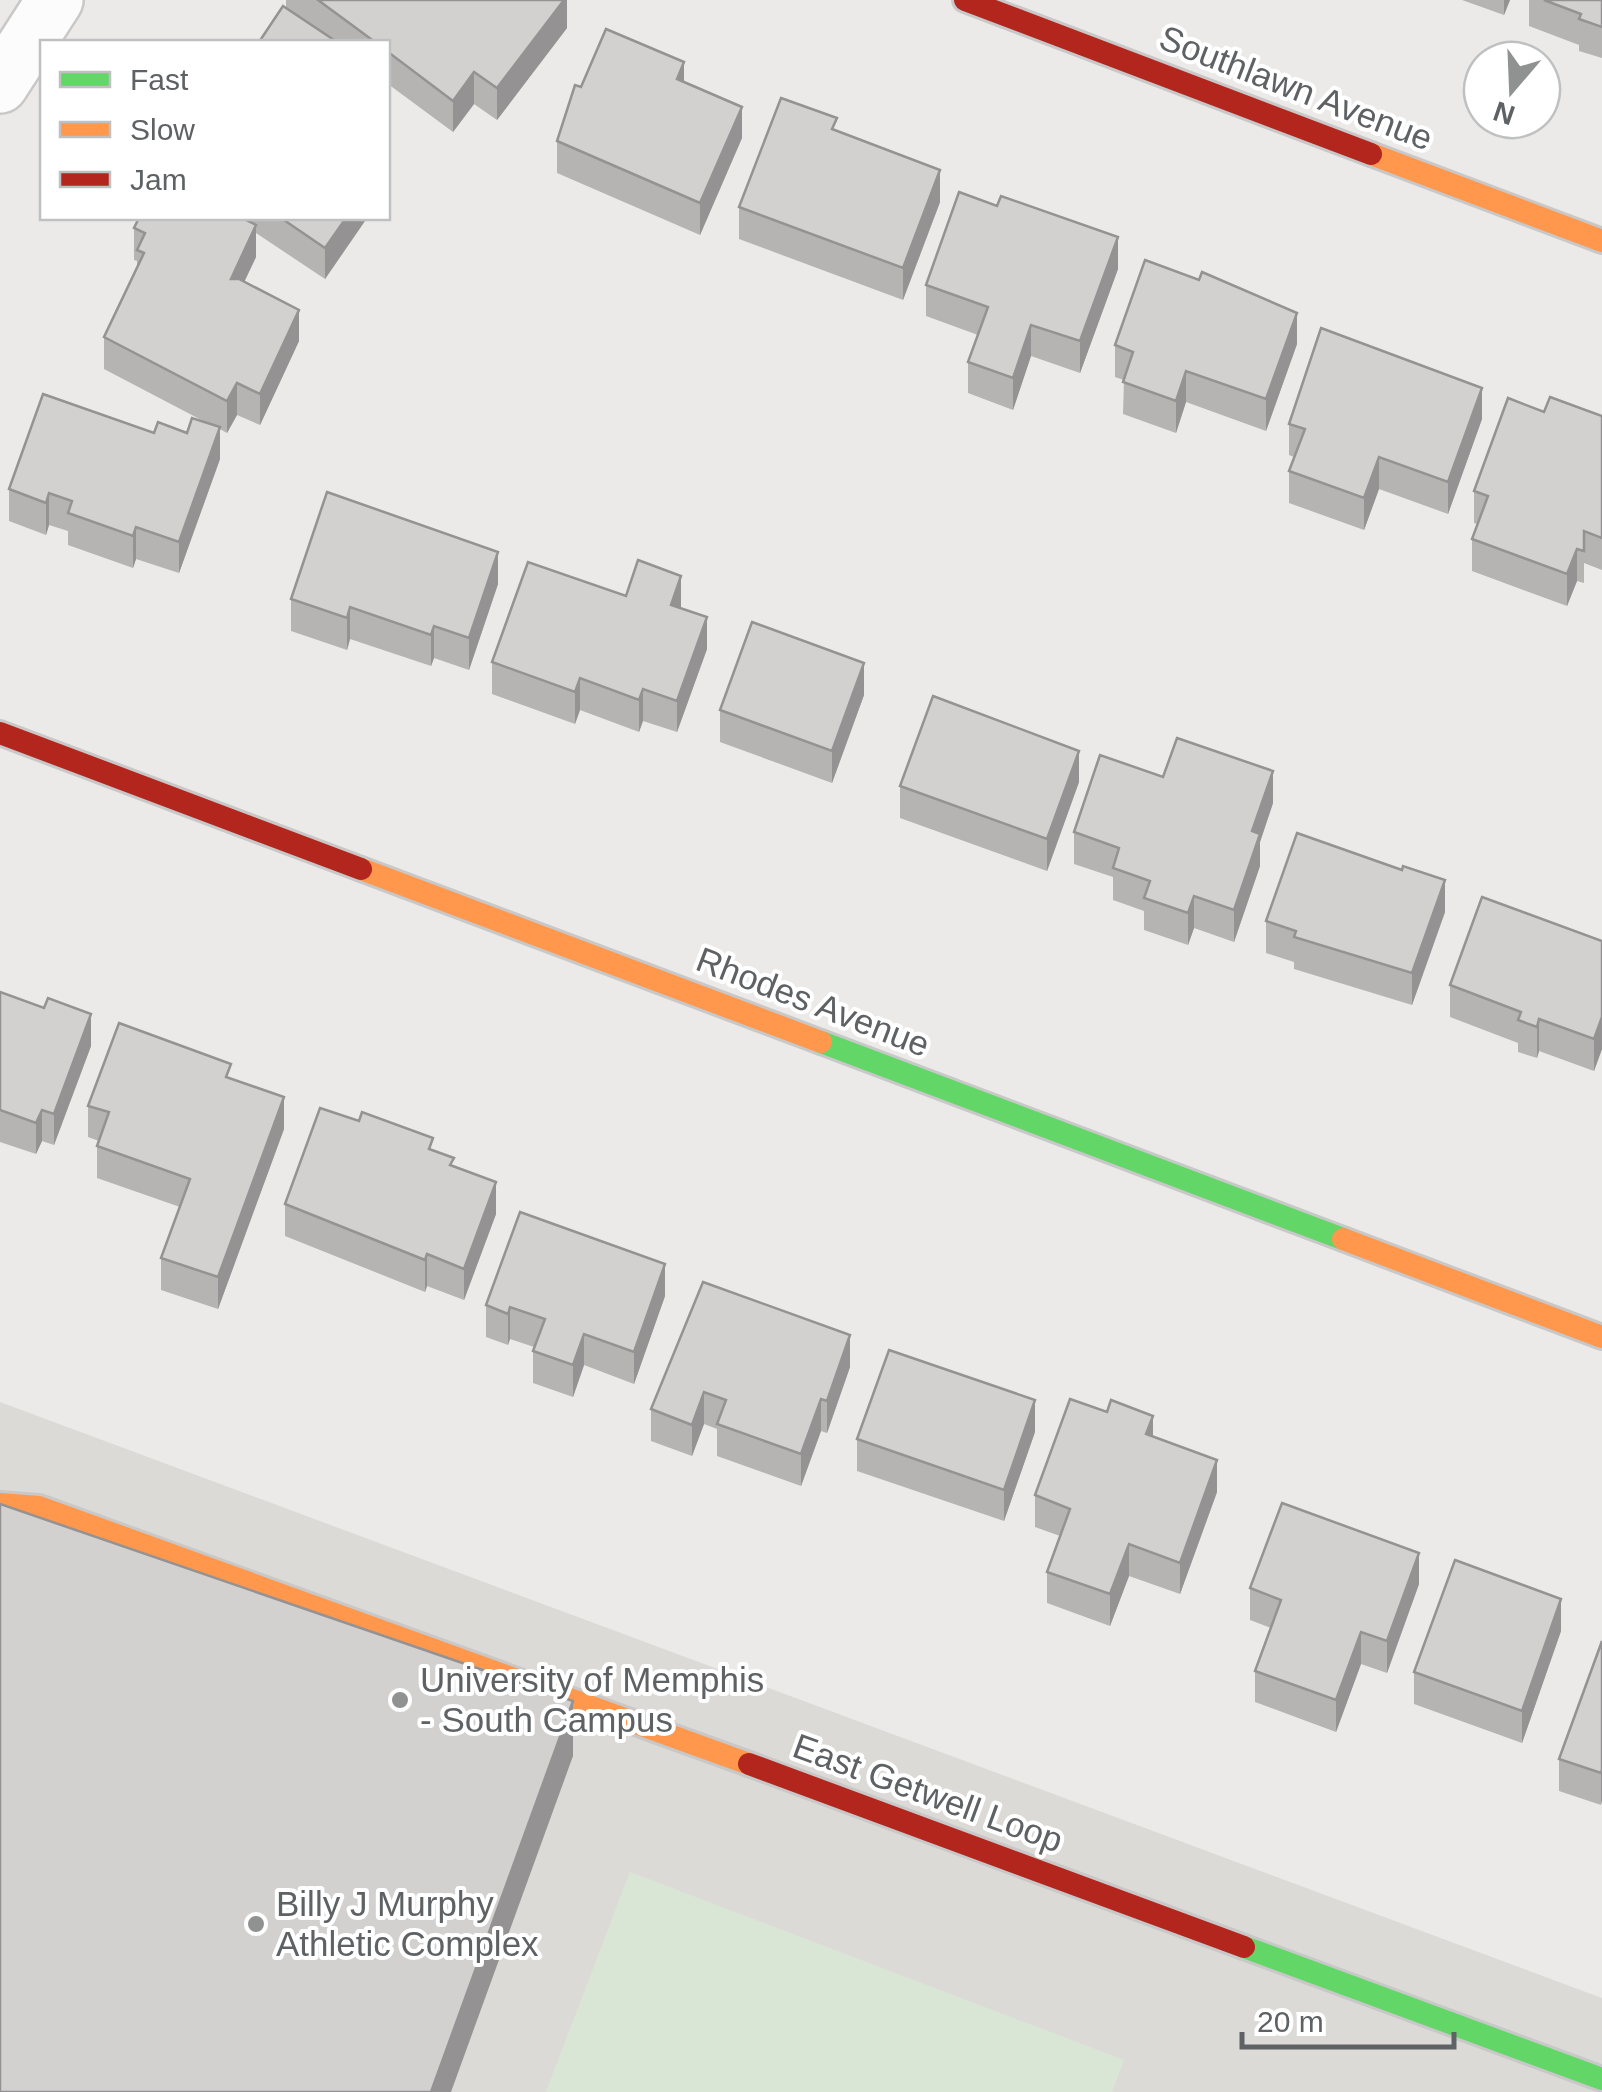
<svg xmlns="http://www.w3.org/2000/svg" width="1602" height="2092" font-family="Helvetica,sans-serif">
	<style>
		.education { fill: #dcdad7 }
		.green { fill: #d9e6d5 }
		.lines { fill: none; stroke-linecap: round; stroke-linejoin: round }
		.street-casing { stroke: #c9c8c7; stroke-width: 60 }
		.fast-casing { stroke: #c8c8c8; stroke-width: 28 }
		.slow-casing { stroke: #c8c8c8; stroke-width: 28 }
		.jam-casing { stroke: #c8c8c8; stroke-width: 28 }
		.street { stroke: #fcfcfc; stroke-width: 55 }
		.fast { stroke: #63d668; stroke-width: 22 }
		.slow { stroke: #ff974d; stroke-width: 22 }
		.jam { stroke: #b3261e; stroke-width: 22 }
		.wall { fill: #b5b4b3 }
		.shaded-wall { fill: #949292 }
		.building { fill: #d3d1d0; stroke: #949292; stroke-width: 2.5 }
		.poi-dot { fill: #909292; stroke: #fff; stroke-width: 4 }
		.labels { text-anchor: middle; stroke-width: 8; stroke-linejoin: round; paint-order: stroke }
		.street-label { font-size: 35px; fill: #5e6264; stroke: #fff }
		.poi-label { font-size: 35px; fill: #5e6264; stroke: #fff; text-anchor: start }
	</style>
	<rect width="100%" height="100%" fill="#eceae8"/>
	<path class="education" d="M 0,1402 L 1602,1998 L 1602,2092 L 0,2092 Z"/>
	<path class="green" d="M 630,1872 L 1124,2060 L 1112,2092 L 546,2092 Z"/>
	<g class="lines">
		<g class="street-casing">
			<path id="street" d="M 0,85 L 55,0"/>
		</g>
		<g class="fast-casing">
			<g id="fast">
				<path d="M 821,1042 L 1343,1239"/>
				<path d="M 1244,1947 L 1602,2079"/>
			</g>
		</g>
		<g class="slow-casing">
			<g id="slow">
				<path d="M 1371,154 L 1602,241"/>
				<path d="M 361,869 L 821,1042"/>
				<path d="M 1343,1239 L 1602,1337"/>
				<path d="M 0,1504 L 39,1507 L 749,1764"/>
			</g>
		</g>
		<g class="jam-casing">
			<g id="jam">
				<path d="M 965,0 L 1371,154"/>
				<path d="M 0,733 L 361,869"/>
				<path d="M 749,1764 L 1244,1947"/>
			</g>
		</g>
		<use href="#street" class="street"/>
		<use href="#fast" class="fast"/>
		<use href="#slow" class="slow"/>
		<use href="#jam" class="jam"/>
	</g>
	<g class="wall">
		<path d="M 286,0 L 567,0 L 567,28 L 497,120 L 474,104 L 453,132 L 388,84 L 388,42 L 259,42 L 286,8 Z"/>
		<path d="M 1462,0 L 1510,0 L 1504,15 Z"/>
		<path d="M 1529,0 L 1602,0 L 1602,58 L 1579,51 L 1579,45 L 1529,26 Z"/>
		<path d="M 684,82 L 742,138 L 700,235 L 557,173 L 557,141 L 581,87 Z"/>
		<path d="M 837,131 L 940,202 L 903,300 L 739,239 L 739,207 Z"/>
		<path d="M 139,218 L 367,218 L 325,279 L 256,233 L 256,257 L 244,282 L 299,341 L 260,425 L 237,415 L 227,433 L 220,429 L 220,459 L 179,573 L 136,559 L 133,568 L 68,545 L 68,531 L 49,525 L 46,535 L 9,521 L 9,489 L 154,433 L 187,433 L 209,424 L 104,369 L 104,337 L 137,268 L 137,261 L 134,260 L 134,228 Z"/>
		<path d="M 1118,269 L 1080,373 L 1031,356 L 1013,410 L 968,393 L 968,362 L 978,335 L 926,316 L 926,285 Z"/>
		<path d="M 1297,344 L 1266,431 L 1186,402 L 1176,433 L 1123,414 L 1124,380 L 1115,377 L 1115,345 Z"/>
		<path d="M 1544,412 L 1602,416 L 1602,570 L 1584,563 L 1584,583 L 1577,581 L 1567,606 L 1472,571 L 1472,539 L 1477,524 L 1474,523 L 1474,491 Z"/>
		<path d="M 1482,419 L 1448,514 L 1379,489 L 1364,530 L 1289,503 L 1289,471 L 1294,457 L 1289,455 L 1289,424 Z"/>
		<path d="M 498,584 L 469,670 L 434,658 L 431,666 L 350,639 L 347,650 L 291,631 L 291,599 Z"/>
		<path d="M 626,596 L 681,608 L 707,649 L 677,732 L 643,721 L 639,732 L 580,710 L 575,724 L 492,694 L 492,662 Z"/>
		<path d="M 864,695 L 832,783 L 720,742 L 720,710 Z"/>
		<path d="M 1163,777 L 1273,803 L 1260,842 L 1260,866 L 1234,942 L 1194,928 L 1188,945 L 1144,930 L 1144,911 L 1113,900 L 1113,877 L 1074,864 L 1074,832 Z"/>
		<path d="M 1079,782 L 1047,871 L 900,818 L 900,786 Z"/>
		<path d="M 1445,912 L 1412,1005 L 1294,969 L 1294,962 L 1266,953 L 1266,921 Z"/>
		<path d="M 1602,941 L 1602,1049 L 1594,1071 L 1539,1051 L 1537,1058 L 1518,1052 L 1518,1043 L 1450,1017 L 1450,985 Z"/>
		<path d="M 0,992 L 91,1046 L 54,1145 L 42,1141 L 36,1154 L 0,1142 Z"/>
		<path d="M 231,1079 L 284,1129 L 218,1309 L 161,1290 L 161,1258 L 180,1207 L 97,1178 L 97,1146 L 99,1141 L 88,1137 L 88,1106 Z"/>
		<path d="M 433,1151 L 454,1167 L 496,1214 L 464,1300 L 427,1286 L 425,1292 L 285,1236 L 285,1204 Z"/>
		<path d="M 703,1282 L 850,1367 L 827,1433 L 821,1431 L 801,1486 L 717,1456 L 717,1429 L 704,1424 L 692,1456 L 651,1441 L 651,1409 Z"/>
		<path d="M 665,1296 L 634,1384 L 584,1365 L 573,1397 L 533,1383 L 533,1351 L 534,1347 L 510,1339 L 508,1345 L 486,1337 L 486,1305 Z"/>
		<path d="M 1035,1432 L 1004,1521 L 857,1471 L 857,1439 Z"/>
		<path d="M 1153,1436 L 1217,1492 L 1180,1594 L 1129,1576 L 1110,1626 L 1047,1603 L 1047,1572 L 1060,1536 L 1035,1527 L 1035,1495 Z"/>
		<path d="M 1419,1584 L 1387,1673 L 1361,1664 L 1336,1732 L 1255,1702 L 1255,1671 L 1271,1628 L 1250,1620 L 1250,1588 Z"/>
		<path d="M 1561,1631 L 1522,1743 L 1414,1704 L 1414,1672 Z"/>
		<path d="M 1602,1641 L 1601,1805 L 1559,1791 L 1559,1759 Z"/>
	</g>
	<g class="shaded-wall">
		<path d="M 564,0 L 567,0 L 567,28 L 497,120 L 497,88 Z"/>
		<path d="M 1504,0 L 1510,0 L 1504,15 Z"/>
		<path d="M 684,62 L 684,93 L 677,79 Z"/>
		<path d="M 474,72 L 474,104 L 453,132 L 453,101 Z"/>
		<path d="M 742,107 L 742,138 L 700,235 L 700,203 Z"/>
		<path d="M 940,170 L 940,202 L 903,300 L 903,268 Z"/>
		<path d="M 346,218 L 367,218 L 325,279 L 325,248 Z"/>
		<path d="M 256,225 L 256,257 L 231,310 L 231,279 Z"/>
		<path d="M 1118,237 L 1118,269 L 1080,373 L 1080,341 Z"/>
		<path d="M 299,310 L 299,341 L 260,425 L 260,394 Z"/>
		<path d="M 1297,313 L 1297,344 L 1266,431 L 1266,399 Z"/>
		<path d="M 1031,325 L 1031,356 L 1013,410 L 1013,378 Z"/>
		<path d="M 1186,371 L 1186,402 L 1176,433 L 1176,401 Z"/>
		<path d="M 237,383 L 237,415 L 227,433 L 227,401 Z"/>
		<path d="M 1482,388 L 1482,419 L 1448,514 L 1448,482 Z"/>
		<path d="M 220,427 L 220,459 L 179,573 L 179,542 Z"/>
		<path d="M 1379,457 L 1379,489 L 1364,530 L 1364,498 Z"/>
		<path d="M 49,493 L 49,525 L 46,535 L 46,503 Z"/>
		<path d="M 136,527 L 136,559 L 133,568 L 133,536 Z"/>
		<path d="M 1577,549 L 1577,581 L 1567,606 L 1567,574 Z"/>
		<path d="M 498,552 L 498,584 L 469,670 L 469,638 Z"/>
		<path d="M 681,576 L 681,608 L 671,605 Z"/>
		<path d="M 350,607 L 350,639 L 347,650 L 347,618 Z"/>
		<path d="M 707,617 L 707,649 L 677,732 L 677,701 Z"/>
		<path d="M 434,626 L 434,658 L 431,666 L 431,635 Z"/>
		<path d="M 864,663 L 864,695 L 832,783 L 832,751 Z"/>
		<path d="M 580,678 L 580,710 L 575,724 L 575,692 Z"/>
		<path d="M 643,689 L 643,721 L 639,732 L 639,700 Z"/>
		<path d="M 1079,751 L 1079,782 L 1047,871 L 1047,839 Z"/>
		<path d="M 1273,771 L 1273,803 L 1260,842 L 1260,866 L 1234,942 L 1234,910 L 1252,831 Z"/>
		<path d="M 1445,880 L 1445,912 L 1412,1005 L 1412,973 Z"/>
		<path d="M 1194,896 L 1194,928 L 1188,945 L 1188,913 Z"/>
		<path d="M 91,1014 L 91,1046 L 54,1145 L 54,1114 Z"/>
		<path d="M 1602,1017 L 1602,1049 L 1594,1071 L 1594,1039 Z"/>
		<path d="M 1539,1019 L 1539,1051 L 1537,1058 L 1537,1027 Z"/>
		<path d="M 284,1097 L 284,1129 L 218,1309 L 218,1277 Z"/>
		<path d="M 42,1110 L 42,1141 L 36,1154 L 36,1123 Z"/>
		<path d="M 496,1182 L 496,1214 L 464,1300 L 464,1269 Z"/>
		<path d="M 427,1254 L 427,1286 L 425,1292 L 425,1260 Z"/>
		<path d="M 665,1264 L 665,1296 L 634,1384 L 634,1352 Z"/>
		<path d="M 510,1307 L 510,1339 L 508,1345 L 508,1314 Z"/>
		<path d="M 584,1334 L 584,1365 L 573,1397 L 573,1365 Z"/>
		<path d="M 850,1335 L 850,1367 L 827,1433 L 827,1401 Z"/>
		<path d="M 704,1392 L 704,1424 L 692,1456 L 692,1425 Z"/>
		<path d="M 821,1399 L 821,1431 L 801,1486 L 801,1454 Z"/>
		<path d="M 1035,1400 L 1035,1432 L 1004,1521 L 1004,1490 Z"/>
		<path d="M 1153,1416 L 1153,1448 L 1146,1434 Z"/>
		<path d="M 1217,1460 L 1217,1492 L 1180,1594 L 1180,1563 Z"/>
		<path d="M 1129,1544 L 1129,1576 L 1110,1626 L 1110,1594 Z"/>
		<path d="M 1419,1553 L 1419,1584 L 1387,1673 L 1387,1641 Z"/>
		<path d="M 1561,1599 L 1561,1631 L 1522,1743 L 1522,1711 Z"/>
		<path d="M 1361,1632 L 1361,1664 L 1336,1732 L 1336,1700 Z"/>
		<path d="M 573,1701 L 573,1756 L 451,2092 L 431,2092 Z"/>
		<path d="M 1602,1770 L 1602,1801 L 1601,1805 L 1601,1773 Z"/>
	</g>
	<g class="building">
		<path d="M 318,0 L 564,0 L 497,88 L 474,72 L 453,101 L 388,52 L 388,42 L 375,42 Z"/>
		<path d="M 1544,0 L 1602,0 L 1602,27 L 1579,19 L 1581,14 Z"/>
		<path d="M 283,6 L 337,42 L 259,42 Z"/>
		<path d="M 606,29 L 684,62 L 677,79 L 742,107 L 700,203 L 557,141 L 575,85 L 581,87 Z"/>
		<path d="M 781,98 L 837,118 L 832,129 L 940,170 L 903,268 L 739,207 Z"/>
		<path d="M 959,192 L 997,206 L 1001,196 L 1118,237 L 1080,341 L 1031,325 L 1013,378 L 968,362 L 988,307 L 926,285 Z"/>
		<path d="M 139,218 L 242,218 L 256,225 L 231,279 L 239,279 L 299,310 L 260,394 L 237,383 L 227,401 L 104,337 L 144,253 L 137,250 L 145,233 L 134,228 Z"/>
		<path d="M 281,218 L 346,218 L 325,248 Z"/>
		<path d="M 1145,260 L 1199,280 L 1202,272 L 1297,313 L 1266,399 L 1186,371 L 1176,401 L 1123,382 L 1133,352 L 1115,345 Z"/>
		<path d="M 1321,328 L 1482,388 L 1448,482 L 1379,457 L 1364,498 L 1289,471 L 1305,429 L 1289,424 Z"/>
		<path d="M 43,394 L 154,433 L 158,422 L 187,433 L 192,418 L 220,427 L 179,542 L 136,527 L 133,536 L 68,513 L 72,501 L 49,493 L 46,503 L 9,489 Z"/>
		<path d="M 1550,397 L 1602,416 L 1602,538 L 1584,531 L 1584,551 L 1577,549 L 1567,574 L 1472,539 L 1488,496 L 1474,491 L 1508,398 L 1544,412 Z"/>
		<path d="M 327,492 L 498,552 L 469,638 L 434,626 L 431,635 L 350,607 L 347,618 L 291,599 Z"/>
		<path d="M 638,560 L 681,576 L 671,605 L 707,617 L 677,701 L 643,689 L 639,700 L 580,678 L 575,692 L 492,662 L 528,562 L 626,596 Z"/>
		<path d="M 752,622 L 864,663 L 832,751 L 720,710 Z"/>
		<path d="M 933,696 L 1079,751 L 1047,839 L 900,786 Z"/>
		<path d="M 1177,738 L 1273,771 L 1252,831 L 1260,834 L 1234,910 L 1194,896 L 1188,913 L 1144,898 L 1150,881 L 1113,868 L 1119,848 L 1074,832 L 1100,755 L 1163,777 Z"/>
		<path d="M 1297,833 L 1402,870 L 1403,866 L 1445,880 L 1412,973 L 1294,937 L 1296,931 L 1266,921 Z"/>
		<path d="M 1482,897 L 1602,941 L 1602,1017 L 1594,1039 L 1539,1019 L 1537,1027 L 1518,1020 L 1521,1012 L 1450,985 Z"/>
		<path d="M 0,992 L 44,1008 L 48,998 L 91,1014 L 54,1114 L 42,1110 L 36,1123 L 0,1110 Z"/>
		<path d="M 119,1023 L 231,1064 L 226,1077 L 284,1097 L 218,1277 L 161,1258 L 190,1179 L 97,1146 L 109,1112 L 88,1106 Z"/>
		<path d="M 320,1108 L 359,1121 L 362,1112 L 433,1138 L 429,1149 L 454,1158 L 450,1165 L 496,1182 L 464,1269 L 427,1254 L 425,1260 L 285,1204 Z"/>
		<path d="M 520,1212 L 665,1264 L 634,1352 L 584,1334 L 573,1365 L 533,1351 L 545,1319 L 510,1307 L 508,1314 L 486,1305 Z"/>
		<path d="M 703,1282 L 850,1335 L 827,1401 L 821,1399 L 801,1454 L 717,1424 L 726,1400 L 704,1392 L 692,1425 L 651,1409 Z"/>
		<path d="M 889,1350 L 1035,1400 L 1004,1490 L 857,1439 Z"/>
		<path d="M 1070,1399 L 1107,1412 L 1111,1400 L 1153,1416 L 1146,1434 L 1217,1460 L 1180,1563 L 1129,1544 L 1110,1594 L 1047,1572 L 1070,1509 L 1035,1495 Z"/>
		<path d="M 1282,1503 L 1419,1553 L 1387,1641 L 1361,1632 L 1336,1700 L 1255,1671 L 1281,1600 L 1250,1588 Z"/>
		<path d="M 0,1504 L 573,1701 L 431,2092 L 0,2092 Z"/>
		<path d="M 1455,1560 L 1561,1599 L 1522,1711 L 1414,1672 Z"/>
		<path d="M 1602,1641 L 1602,1770 L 1601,1773 L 1559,1759 Z"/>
	</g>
	<g class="poi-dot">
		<circle cx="400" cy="1700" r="10"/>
		<circle cx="256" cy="1924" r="10"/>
	</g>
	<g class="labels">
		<g class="street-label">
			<text transform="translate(1296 88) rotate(21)" y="12">Southlawn Avenue</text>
			<text transform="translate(813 1002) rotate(21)" y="12">Rhodes Avenue</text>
			<text transform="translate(928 1793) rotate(20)" y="12">East Getwell Loop</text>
		</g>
		<g class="poi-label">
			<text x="420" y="1692">University of Memphis<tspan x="420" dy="40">- South Campus</tspan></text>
			<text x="276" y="1916">Billy J Murphy<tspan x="276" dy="40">Athletic Complex</tspan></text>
		</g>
	</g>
	<rect x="40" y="40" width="350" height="180" fill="#ffffff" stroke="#bfc0c1" stroke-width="2.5"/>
	<rect x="60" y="72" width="50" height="15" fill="#63d668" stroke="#bfc0c1" stroke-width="2.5"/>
	<text x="130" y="90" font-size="30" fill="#5e6264">Fast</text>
	<rect x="60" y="122" width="50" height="15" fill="#ff974d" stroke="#bfc0c1" stroke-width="2.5"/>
	<text x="130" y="140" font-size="30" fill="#5e6264">Slow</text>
	<rect x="60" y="172" width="50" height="15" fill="#b3261e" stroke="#bfc0c1" stroke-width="2.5"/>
	<text x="130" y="190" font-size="30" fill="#5e6264">Jam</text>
	<g transform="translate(1512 90) rotate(199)"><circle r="48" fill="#ffffff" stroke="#bfc0c1" stroke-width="2.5"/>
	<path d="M0-8L18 38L0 25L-18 38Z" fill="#909292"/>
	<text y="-15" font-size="28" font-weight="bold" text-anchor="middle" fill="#5e6264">N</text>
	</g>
	<path d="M1242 2032v15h212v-15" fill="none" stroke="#5e6264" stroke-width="5"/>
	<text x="1257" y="2032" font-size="30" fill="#5e6264" stroke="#ffffff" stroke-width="8" paint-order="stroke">20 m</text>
</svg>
